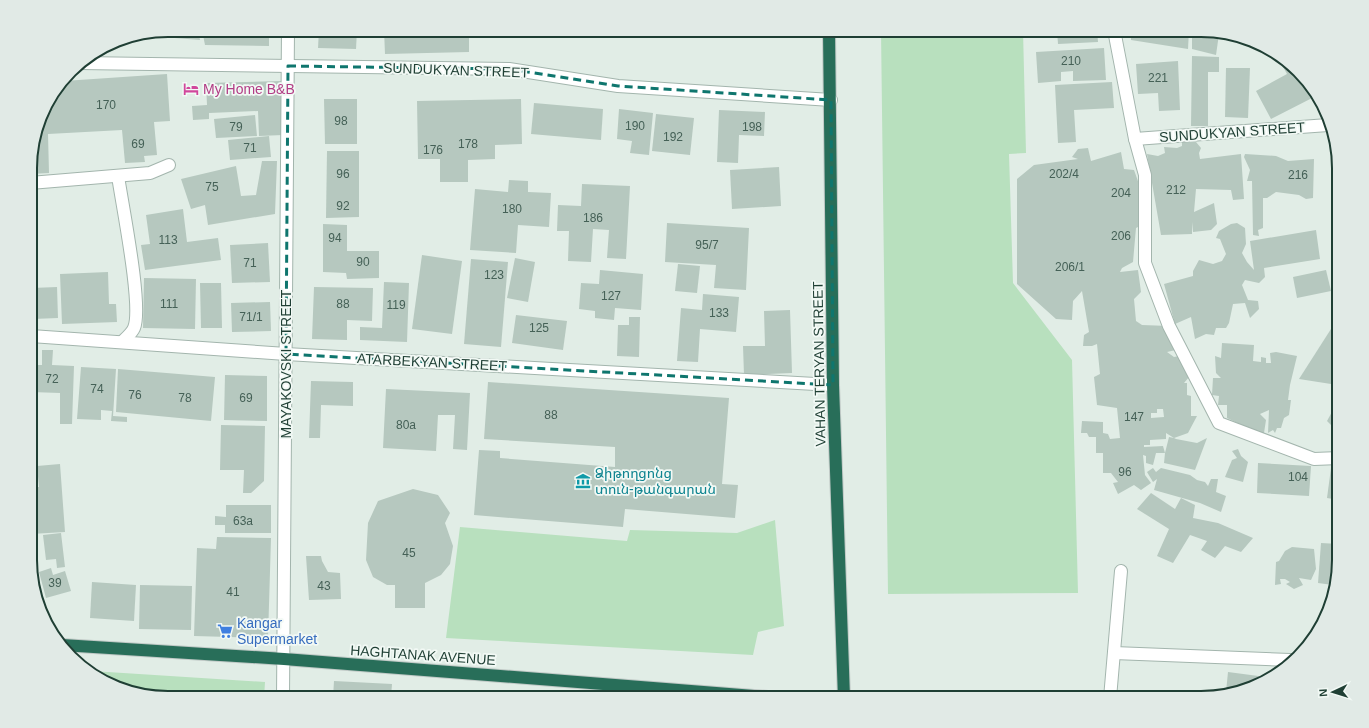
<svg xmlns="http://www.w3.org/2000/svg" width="1369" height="728" font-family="Helvetica,'Noto Sans Armenian',sans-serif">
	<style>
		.green { fill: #b8e0be }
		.building { fill: #b6c8bf; fill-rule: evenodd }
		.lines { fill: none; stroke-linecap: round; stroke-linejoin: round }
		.minor-casing { stroke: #a3b5ad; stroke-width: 14 }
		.highway-casing { stroke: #c0c9c6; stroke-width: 14 }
		.minor { stroke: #fff; stroke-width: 12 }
		.highway { stroke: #286e59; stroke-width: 12 }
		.marked { fill: none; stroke: #0f766e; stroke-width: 3; stroke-dasharray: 8 5; stroke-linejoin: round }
		.labels { text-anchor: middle; stroke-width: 3.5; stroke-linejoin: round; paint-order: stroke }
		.number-label { font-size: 12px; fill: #456157 }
		.street-label { font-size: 14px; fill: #1f3f34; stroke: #f2f9f5 }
		.hotel-label { font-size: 14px; fill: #b23c85; stroke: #f2f9f5; text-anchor: start }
		.culture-label { font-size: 14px; fill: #0d838f; stroke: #f2f9f5; text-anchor: start }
		.shop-label { font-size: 14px; fill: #366cbe; stroke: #f2f9f5; text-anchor: start }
		.rim { fill: none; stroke: #1f3f34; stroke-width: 2 }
	</style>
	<rect width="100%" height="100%" fill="#e1ede6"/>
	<g class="green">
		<path d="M 881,30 L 1023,30 L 1026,153 L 1009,154 L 1013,283 L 1072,360 L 1078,593 L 888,594 Z"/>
		<path d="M 775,520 L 784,626 L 758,632 L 753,655 L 446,638 L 460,527 L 627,541 L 630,530 L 737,533 Z"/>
		<path d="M 92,671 L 265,682 L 264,698 L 168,698 L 107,684 Z"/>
	</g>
	<g class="building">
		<path d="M 168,30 L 198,30 L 200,40 L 162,37 L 163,31 Z"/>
		<path d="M 202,30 L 269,30 L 269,46 L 205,45 Z"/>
		<path d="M 319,30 L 357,30 L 356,49 L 318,48 Z"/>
		<path d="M 384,30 L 469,30 L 469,52 L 385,54 Z"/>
		<path d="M 1057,30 L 1097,30 L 1098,42 L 1058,44 Z"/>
		<path d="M 1131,30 L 1189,30 L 1188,49 L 1131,40 Z"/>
		<path d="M 1192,30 L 1219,34 L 1216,55 L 1192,49 Z"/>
		<path d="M 1104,48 L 1106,80 L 1073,81 L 1073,71 L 1061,72 L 1061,81 L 1038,83 L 1036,52 Z"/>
		<path d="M 1192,56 L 1219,57 L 1219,72 L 1208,72 L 1208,126 L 1191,126 Z"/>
		<path d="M 1178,61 L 1180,110 L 1159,111 L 1158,93 L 1138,94 L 1136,64 Z"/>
		<path d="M 1284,63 L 1312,87 L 1316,96 L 1271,119 L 1256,91 L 1287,74 L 1282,65 Z"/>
		<path d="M 1226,68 L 1250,68 L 1248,118 L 1225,117 Z"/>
		<path d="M 167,74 L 170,121 L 154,122 L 157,155 L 144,156 L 145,162 L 125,163 L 122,130 L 48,134 L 49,173 L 30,174 L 30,159 L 44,107 L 64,81 Z"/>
		<path d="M 281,81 L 283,135 L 259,136 L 258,111 L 209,113 L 209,119 L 193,120 L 192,106 L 207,105 L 206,83 Z"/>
		<path d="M 1112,82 L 1114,108 L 1074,110 L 1076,142 L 1058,143 L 1055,85 Z"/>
		<path d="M 324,99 L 357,99 L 357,144 L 325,144 Z"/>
		<path d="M 521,99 L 522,144 L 495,145 L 495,159 L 468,160 L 468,182 L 440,182 L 440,159 L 418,159 L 417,101 Z"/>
		<path d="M 534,103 L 603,109 L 601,140 L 531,134 Z"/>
		<path d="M 619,109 L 653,113 L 649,155 L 630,153 L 632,141 L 617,139 Z"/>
		<path d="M 719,110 L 765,112 L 764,136 L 739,135 L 738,163 L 717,162 Z"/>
		<path d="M 656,114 L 694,118 L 690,155 L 652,151 Z"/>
		<path d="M 255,115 L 257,136 L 216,138 L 214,119 Z"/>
		<path d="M 269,136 L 271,157 L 230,160 L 228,140 Z"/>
		<path d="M 1331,137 L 1333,137 L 1338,150 L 1338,229 L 1332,229 Z"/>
		<path d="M 1190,140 L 1196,142 L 1201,148 L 1199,153 L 1200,159 L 1241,154 L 1244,199 L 1233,200 L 1231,190 L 1196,189 L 1194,212 L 1214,203 L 1217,224 L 1211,230 L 1193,232 L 1192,222 L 1192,234 L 1161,235 L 1147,154 L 1158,156 L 1165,153 L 1164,147 L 1177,148 L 1182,146 L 1182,142 Z"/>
		<path d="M 1088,148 L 1091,161 L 1121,152 L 1124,169 L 1134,170 L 1139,184 L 1140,226 L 1136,228 L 1133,262 L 1122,268 L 1120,272 L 1138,270 L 1141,292 L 1134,299 L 1136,321 L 1142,325 L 1169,326 L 1180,349 L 1167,352 L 1174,357 L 1179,356 L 1182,364 L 1189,366 L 1189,377 L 1184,383 L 1187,383 L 1187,395 L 1191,396 L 1191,416 L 1197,416 L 1188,433 L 1174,438 L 1166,433 L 1166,439 L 1150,440 L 1150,445 L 1144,445 L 1144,447 L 1163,446 L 1165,453 L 1169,437 L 1174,438 L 1176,439 L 1197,443 L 1207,438 L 1195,470 L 1164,463 L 1165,453 L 1156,453 L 1153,465 L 1146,463 L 1146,456 L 1143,455 L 1145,475 L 1151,483 L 1141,490 L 1134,485 L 1118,494 L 1113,483 L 1118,482 L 1111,473 L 1103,473 L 1103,453 L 1096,453 L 1096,437 L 1089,437 L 1087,433 L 1081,433 L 1082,421 L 1103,422 L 1103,433 L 1108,434 L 1110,439 L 1120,438 L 1117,408 L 1097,405 L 1094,377 L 1100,374 L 1097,344 L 1092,346 L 1083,346 L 1084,335 L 1089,332 L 1082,291 L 1073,301 L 1072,320 L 1056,319 L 1017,284 L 1017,179 L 1034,165 L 1078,159 L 1072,157 L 1078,149 ZM 1157,409 L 1163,409 L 1164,417 L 1151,418 L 1151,413 L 1157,413 Z"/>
		<path d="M 327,151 L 359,151 L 359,217 L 326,218 Z"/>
		<path d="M 1245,154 L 1276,156 L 1288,161 L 1314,159 L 1313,198 L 1306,199 L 1299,195 L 1276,192 L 1267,198 L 1263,198 L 1263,228 L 1258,230 L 1259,236 L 1253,235 L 1252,181 L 1247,181 L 1250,170 L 1244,157 Z"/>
		<path d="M 262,161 L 277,161 L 275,214 L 208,225 L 205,205 L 191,209 L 181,179 L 236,166 L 241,196 L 256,195 Z"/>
		<path d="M 779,167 L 781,206 L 732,209 L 730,170 Z"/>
		<path d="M 509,180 L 528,181 L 528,192 L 551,193 L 549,227 L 518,225 L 516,253 L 470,250 L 475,189 L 508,192 Z"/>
		<path d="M 582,184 L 630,186 L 626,259 L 607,258 L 609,230 L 593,229 L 591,262 L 568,261 L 569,231 L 557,231 L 558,205 L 581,206 Z"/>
		<path d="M 183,209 L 187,242 L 218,238 L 221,260 L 145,270 L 141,245 L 150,244 L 146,215 Z"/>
		<path d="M 667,223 L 749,228 L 746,290 L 714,288 L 716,265 L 665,262 Z"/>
		<path d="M 1237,223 L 1245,228 L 1246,244 L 1242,253 L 1247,262 L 1254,270 L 1250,241 L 1316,230 L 1320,259 L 1264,268 L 1265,277 L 1259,283 L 1245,280 L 1242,285 L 1248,300 L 1258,301 L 1259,309 L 1250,318 L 1245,303 L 1233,304 L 1229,323 L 1226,328 L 1216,328 L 1214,335 L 1206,334 L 1195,339 L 1191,317 L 1175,324 L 1164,284 L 1193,276 L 1193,271 L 1199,260 L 1213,264 L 1222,261 L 1226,254 L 1220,239 L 1216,238 L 1219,231 L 1231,224 Z"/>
		<path d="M 323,224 L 347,225 L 347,251 L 379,251 L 379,278 L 347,279 L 346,273 L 323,272 Z"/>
		<path d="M 268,243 L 270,282 L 232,283 L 230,245 Z"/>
		<path d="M 422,255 L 462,261 L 452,334 L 412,329 Z"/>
		<path d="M 515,258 L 535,262 L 528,302 L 507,298 Z"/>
		<path d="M 471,259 L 508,262 L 501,347 L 464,344 Z"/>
		<path d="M 678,264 L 700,266 L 697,293 L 675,291 Z"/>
		<path d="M 600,270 L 643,274 L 641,310 L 615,308 L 614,320 L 595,318 L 595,311 L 579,309 L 581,283 L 599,284 Z"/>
		<path d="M 1326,270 L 1331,291 L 1297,298 L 1293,277 Z"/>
		<path d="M 108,272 L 109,304 L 116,304 L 117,322 L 62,324 L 60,274 Z"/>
		<path d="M 144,278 L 196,279 L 195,329 L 143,328 Z"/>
		<path d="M 384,282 L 409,283 L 407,342 L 360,340 L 360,327 L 382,328 Z"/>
		<path d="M 200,283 L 221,283 L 222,328 L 201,328 Z"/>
		<path d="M 57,287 L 58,318 L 33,319 L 32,288 Z"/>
		<path d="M 314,287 L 373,288 L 372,321 L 347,320 L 347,340 L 312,339 Z"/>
		<path d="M 703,294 L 739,297 L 736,332 L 700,329 L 698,362 L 677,361 L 681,308 L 702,310 Z"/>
		<path d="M 270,302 L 271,331 L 232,332 L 231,303 Z"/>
		<path d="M 790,310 L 792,373 L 744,375 L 743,346 L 765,346 L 764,311 Z"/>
		<path d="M 516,315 L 567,321 L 563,350 L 512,343 Z"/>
		<path d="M 629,317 L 640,317 L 639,357 L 617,356 L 618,325 L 629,325 Z"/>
		<path d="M 1338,318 L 1338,372 L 1331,384 L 1299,379 Z"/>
		<path d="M 1222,343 L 1254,345 L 1253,361 L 1261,362 L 1261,357 L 1266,358 L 1266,363 L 1271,363 L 1270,353 L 1276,352 L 1297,356 L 1290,385 L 1288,400 L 1291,400 L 1289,415 L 1284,418 L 1281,428 L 1277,428 L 1275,433 L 1273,430 L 1268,433 L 1269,410 L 1260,414 L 1266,420 L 1264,433 L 1260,434 L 1227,418 L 1227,405 L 1218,405 L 1219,396 L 1212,395 L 1213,378 L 1221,378 L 1216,373 L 1215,356 L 1221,358 Z"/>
		<path d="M 42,350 L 53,350 L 52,365 L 74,366 L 72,424 L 60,424 L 60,393 L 31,392 L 31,365 L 42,365 Z"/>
		<path d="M 81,367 L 116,369 L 113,416 L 127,417 L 127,422 L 111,421 L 112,411 L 101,410 L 101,420 L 77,419 Z"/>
		<path d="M 118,369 L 215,377 L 211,421 L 116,412 Z"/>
		<path d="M 225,375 L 267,376 L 267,421 L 224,420 Z"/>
		<path d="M 311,381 L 353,382 L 353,406 L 321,405 L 320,438 L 309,438 Z"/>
		<path d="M 488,382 L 729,398 L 722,484 L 738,485 L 735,518 L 625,509 L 623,527 L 474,515 L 479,450 L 500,451 L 500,458 L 615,467 L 615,447 L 484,439 Z"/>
		<path d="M 386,389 L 470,393 L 467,450 L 453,449 L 455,415 L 438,415 L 436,451 L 383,448 Z"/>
		<path d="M 1339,399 L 1339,427 L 1333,427 L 1327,421 Z"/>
		<path d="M 221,425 L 265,426 L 264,481 L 251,493 L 243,493 L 244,470 L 220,470 Z"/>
		<path d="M 1238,449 L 1241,456 L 1248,462 L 1243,482 L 1225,477 L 1232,460 L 1237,458 L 1232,451 Z"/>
		<path d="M 1258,463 L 1311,466 L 1309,496 L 1257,493 Z"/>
		<path d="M 60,464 L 65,532 L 31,534 L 31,487 L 39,487 L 37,466 Z"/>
		<path d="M 1153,468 L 1156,472 L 1161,468 L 1190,475 L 1197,480 L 1205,482 L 1208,486 L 1211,479 L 1218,479 L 1216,492 L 1226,496 L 1221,512 L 1200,503 L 1154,490 L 1157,479 L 1153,482 L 1147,472 Z"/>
		<path d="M 1331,468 L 1339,469 L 1339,500 L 1327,498 Z"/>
		<path d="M 413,489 L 438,495 L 450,513 L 445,523 L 453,546 L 450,564 L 441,575 L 425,583 L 425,608 L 395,608 L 395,585 L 387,585 L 373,577 L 366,560 L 368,523 L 378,501 Z"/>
		<path d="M 1151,493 L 1175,509 L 1181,498 L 1195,505 L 1193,518 L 1218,523 L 1253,538 L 1241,552 L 1225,546 L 1215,558 L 1201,550 L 1207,541 L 1190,535 L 1173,563 L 1157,556 L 1169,529 L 1137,509 Z"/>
		<path d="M 226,505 L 271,505 L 271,533 L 225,533 L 225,525 L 215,525 L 215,516 L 226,517 Z"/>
		<path d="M 61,533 L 65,567 L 57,568 L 56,559 L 46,560 L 43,535 Z"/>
		<path d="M 217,537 L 271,538 L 268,638 L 194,636 L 197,548 L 216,549 Z"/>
		<path d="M 31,542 L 38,560 L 31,564 Z"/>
		<path d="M 1321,543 L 1339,544 L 1339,560 L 1333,585 L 1318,583 Z"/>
		<path d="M 1292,547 L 1314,549 L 1316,569 L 1311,580 L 1299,578 L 1303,585 L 1294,589 L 1286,584 L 1290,582 L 1285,579 L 1280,579 L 1281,584 L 1275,585 L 1276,562 L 1279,561 L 1285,551 Z"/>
		<path d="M 306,556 L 321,556 L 322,561 L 328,572 L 340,573 L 341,599 L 309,600 Z"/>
		<path d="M 51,568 L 53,575 L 65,571 L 71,591 L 46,598 L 39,572 Z"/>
		<path d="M 37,578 L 41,603 L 31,579 Z"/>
		<path d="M 92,582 L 136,585 L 134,621 L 90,618 Z"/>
		<path d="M 140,585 L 192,586 L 191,630 L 139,629 Z"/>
		<path d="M 1228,672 L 1266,677 L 1265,679 L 1226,692 Z"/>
		<path d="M 334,681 L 392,684 L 391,698 L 333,698 Z"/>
	</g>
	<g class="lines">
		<g class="minor-casing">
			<g id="minor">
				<path d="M 1114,30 L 1135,139 L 1145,175 L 1145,263 L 1169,326 L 1219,423 L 1314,459 L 1339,458"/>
				<path d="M 80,63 L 509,69 L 618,86 L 831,100"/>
				<path d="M 1135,139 L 1328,125"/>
				<path d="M 118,176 C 122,204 143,307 134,328 C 132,333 126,338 122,342"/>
				<path d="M 30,183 L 150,173 L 169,165"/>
				<path d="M 31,336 L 286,354 L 833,385"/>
				<path d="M 1114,653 L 1290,660"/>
				<path d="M 283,698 L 288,30"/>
				<path d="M 1110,698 L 1121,571"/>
			</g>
		</g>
		<g class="highway-casing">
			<g id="highway">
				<path d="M 829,30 L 833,385 L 844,698"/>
				<path d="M 62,645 L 284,659 L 781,698"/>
			</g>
		</g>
		<use href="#minor" class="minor"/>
		<use href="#highway" class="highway"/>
	</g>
	<path class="marked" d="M 288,66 L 509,69 L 618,86 L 831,100 L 833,385 L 286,354 Z"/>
	<defs>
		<g id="hotel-bare" transform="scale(1.2)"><path d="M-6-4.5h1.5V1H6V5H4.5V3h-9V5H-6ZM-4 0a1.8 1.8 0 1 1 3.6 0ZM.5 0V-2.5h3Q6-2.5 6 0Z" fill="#d1479c" stroke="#f2f9f5" stroke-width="2.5" paint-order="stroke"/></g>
		<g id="museum-bare" transform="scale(1.2)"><path d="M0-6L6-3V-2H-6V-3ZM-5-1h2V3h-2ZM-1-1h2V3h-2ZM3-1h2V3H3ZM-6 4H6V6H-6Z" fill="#0f9aa8" stroke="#f2f9f5" stroke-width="2.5" paint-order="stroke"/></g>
		<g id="supermarket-bare" transform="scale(1.2)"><path d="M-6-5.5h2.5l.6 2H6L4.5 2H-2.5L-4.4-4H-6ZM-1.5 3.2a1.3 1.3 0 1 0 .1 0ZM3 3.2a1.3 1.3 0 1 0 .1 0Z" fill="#3f7fe0" stroke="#f2f9f5" stroke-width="2.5" paint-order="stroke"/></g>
	</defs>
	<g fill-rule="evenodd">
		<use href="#hotel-bare" x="191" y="89"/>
		<use href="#museum-bare" x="583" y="481"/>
		<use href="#supermarket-bare" x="225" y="631"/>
	</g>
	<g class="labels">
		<g class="number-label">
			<text x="1071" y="65">210</text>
			<text x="1158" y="82">221</text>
			<text x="106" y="109">170</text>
			<text x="341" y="125">98</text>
			<text x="635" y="130">190</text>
			<text x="236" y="131">79</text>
			<text x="752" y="131">198</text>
			<text x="673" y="141">192</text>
			<text x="138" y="148">69</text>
			<text x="468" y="148">178</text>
			<text x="250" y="152">71</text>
			<text x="433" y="154">176</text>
			<text x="343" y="178">96</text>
			<text x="1064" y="178">202/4</text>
			<text x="1298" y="179">216</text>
			<text x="212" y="191">75</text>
			<text x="1176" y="194">212</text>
			<text x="1121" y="197">204</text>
			<text x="343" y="210">92</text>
			<text x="512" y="213">180</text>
			<text x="593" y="222">186</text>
			<text x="1121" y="240">206</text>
			<text x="335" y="242">94</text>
			<text x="168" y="244">113</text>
			<text x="707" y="249">95/7</text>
			<text x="363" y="266">90</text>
			<text x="250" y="267">71</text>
			<text x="1070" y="271">206/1</text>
			<text x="494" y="279">123</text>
			<text x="611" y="300">127</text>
			<text x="169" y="308">111</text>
			<text x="343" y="308">88</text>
			<text x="396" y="309">119</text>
			<text x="719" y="317">133</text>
			<text x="251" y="321">71/1</text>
			<text x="539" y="332">125</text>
			<text x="52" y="383">72</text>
			<text x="97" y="393">74</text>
			<text x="135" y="399">76</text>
			<text x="185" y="402">78</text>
			<text x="246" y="402">69</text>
			<text x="551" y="419">88</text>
			<text x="1134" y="421">147</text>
			<text x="406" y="429">80a</text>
			<text x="1125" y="476">96</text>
			<text x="1298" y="481">104</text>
			<text x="243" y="525">63a</text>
			<text x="409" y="557">45</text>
			<text x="55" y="587">39</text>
			<text x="324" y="590">43</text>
			<text x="233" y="596">41</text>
		</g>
		<g class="street-label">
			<text transform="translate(456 70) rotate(2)" y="5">SUNDUKYAN STREET</text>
			<text transform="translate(1232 132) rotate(-4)" y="5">SUNDUKYAN STREET</text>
			<text transform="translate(432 362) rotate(3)" y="5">ATARBEKYAN STREET</text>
			<text transform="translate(286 364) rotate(-90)" y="5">MAYAKOVSKI STREET</text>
			<text transform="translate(819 364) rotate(-91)" y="5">VAHAN TERYAN STREET</text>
			<text transform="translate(423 655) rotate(4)" y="5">HAGHTANAK AVENUE</text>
		</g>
		<g class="hotel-label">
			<text x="203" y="94">My Home B&amp;B</text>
		</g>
		<g class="culture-label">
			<text x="595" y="478">Ձիթողցոնց<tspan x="595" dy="16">տուն-թանգարան</tspan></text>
		</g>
		<g class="shop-label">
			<text x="237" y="628">Kangar<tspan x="237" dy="16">Supermarket</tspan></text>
		</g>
	</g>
	<path d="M0 0H1369V728H0ZM168 37H1201A131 131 0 0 1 1332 168V560A131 131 0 0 1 1201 691H168A131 131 0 0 1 37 560V168A131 131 0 0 1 168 37Z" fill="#e1eae6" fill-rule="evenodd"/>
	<path class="rim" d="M168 37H1201A131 131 0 0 1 1332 168V560A131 131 0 0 1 1201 691H168A131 131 0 0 1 37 560V168A131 131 0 0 1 168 37Z"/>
	<g transform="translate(1333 692) rotate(266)" stroke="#f2f9f5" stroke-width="3" paint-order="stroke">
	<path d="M0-3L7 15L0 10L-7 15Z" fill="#1f3f34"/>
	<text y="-6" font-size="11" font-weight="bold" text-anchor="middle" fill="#1f3f34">N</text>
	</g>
</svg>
